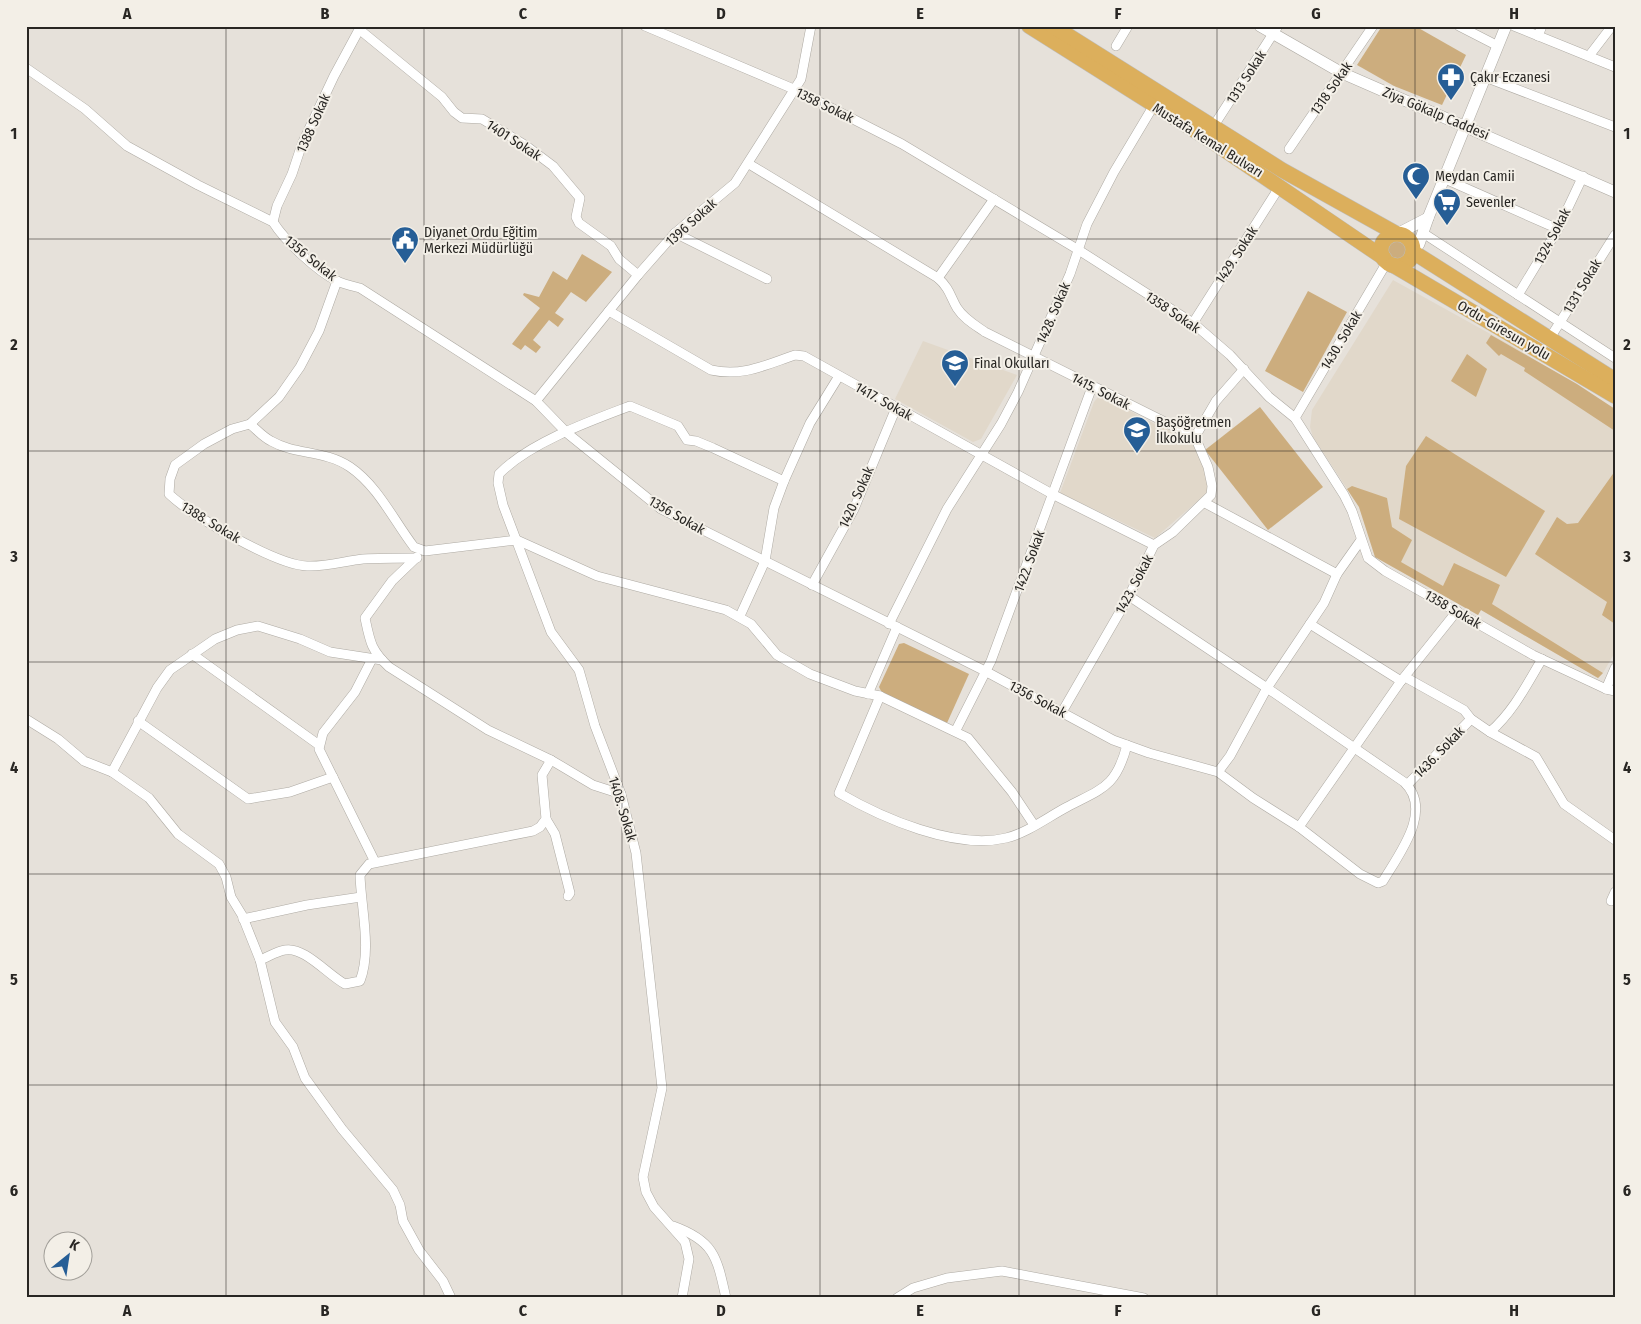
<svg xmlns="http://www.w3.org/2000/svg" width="1641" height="1324" font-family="'Fira Sans Condensed',sans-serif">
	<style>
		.built { fill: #e1d8ca }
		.green { fill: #ccad7e }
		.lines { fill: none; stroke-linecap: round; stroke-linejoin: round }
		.minor-casing { stroke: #aeaaa3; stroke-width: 10 }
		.tertiary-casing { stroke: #aeaaa3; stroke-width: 12 }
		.trunk-casing { stroke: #bebebd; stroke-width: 16 }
		.minor { stroke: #fff; stroke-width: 9 }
		.tertiary { stroke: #fff; stroke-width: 11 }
		.trunk { stroke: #dcaf5c; stroke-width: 15 }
		.grid { fill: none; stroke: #282623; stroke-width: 1; stroke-opacity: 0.55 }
		.labels { text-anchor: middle; stroke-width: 4; stroke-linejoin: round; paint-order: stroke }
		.street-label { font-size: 14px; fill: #282623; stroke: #f3efe7 }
		.poi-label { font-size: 14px; fill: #282623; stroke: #f3efe7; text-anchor: start }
		.neatline { fill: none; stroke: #282623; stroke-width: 2 }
		.grid-label { font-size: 16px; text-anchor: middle; font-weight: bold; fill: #282623 }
	</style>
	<rect width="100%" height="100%" fill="#e6e1da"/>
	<g class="built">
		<path d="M 1393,280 L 1514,347 L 1615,409 L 1615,652 L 1603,673 L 1598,678 L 1481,610 L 1478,615 L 1375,557 L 1359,507 L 1313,437 L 1310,427 L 1312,410 Z"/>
		<path d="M 923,341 L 1017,375 L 981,439 L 973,442 L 895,399 Z"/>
		<path d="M 1100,395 L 1153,423 L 1192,440 L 1205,468 L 1208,492 L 1155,538 L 1060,493 L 1094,402 Z"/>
	</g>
	<g class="green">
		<path d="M 1382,26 L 1415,26 L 1466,55 L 1442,105 L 1394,86 L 1357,65 Z"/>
		<circle cx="1397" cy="250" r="9"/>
		<path d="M 582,254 L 612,272 L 586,302 L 571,292 L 555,313 L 564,319 L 558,327 L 549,320 L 533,340 L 541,347 L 536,353 L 525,345 L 521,350 L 512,344 L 540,308 L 523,295 L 524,293 L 539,297 L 553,271 L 567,280 Z"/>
		<path d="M 1308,291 L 1347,312 L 1303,392 L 1265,371 Z"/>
		<path d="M 1491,335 L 1577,384 L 1615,409 L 1615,431 L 1524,371 L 1525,368 L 1501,354 L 1499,356 L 1486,343 Z"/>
		<path d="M 1467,354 L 1487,369 L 1476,397 L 1451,381 Z"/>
		<path d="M 1260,407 L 1323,487 L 1268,530 L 1205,450 Z"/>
		<path d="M 1426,436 L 1545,511 L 1506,577 L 1399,519 L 1406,466 Z"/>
		<path d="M 1615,471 L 1615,624 L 1602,615 L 1607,602 L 1535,554 L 1557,517 L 1567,524 L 1578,523 Z"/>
		<path d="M 1352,486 L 1387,498 L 1392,527 L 1412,540 L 1401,562 L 1443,586 L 1454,563 L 1500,585 L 1492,604 L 1603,673 L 1598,678 L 1481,610 L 1478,615 L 1375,557 L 1359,507 L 1347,489 Z"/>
		<path d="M 904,643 L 969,674 L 947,723 L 882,693 L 879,687 L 899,644 Z"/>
	</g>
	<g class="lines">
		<g class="minor-casing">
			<g id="minor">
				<path d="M 645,26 L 796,90 L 902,144 L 1077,249 L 1193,323 L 1230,355 L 1269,397 L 1295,418 L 1344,495 L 1352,511 L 1368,558 L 1385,571 L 1533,655 L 1606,689 L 1615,691"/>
				<path d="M 1459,26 L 1498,46"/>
				<path d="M 1514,26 L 1615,67"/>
				<path d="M 360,30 L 442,97 L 454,112 L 462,118 L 482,119 L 525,145 L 553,166 L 580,198 L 576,217 L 579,223 L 611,246 L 619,259 L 638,275"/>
				<path d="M 1538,36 L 1542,26"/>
				<path d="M 1116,46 L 1128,26"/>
				<path d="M 1589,56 L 1612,26"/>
				<path d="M 26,68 L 85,109 L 127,146 L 198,185 L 273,222 C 285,241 317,271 337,281 C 343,284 352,286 360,288 L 536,401 L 567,433 L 661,509 L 985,671 L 1113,740 L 1149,753 L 1218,772 L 1253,798 L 1299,827 L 1360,874 L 1378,883 L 1383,881 C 1399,854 1434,810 1404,782 L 1267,688 L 1230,756 L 1218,772"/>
				<path d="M 1485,77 L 1615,127"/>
				<path d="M 1213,127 L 1278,26"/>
				<path d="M 1289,149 L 1373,26"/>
				<path d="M 749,164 L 938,278 C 950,289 950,296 957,308 C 964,319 975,325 985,332 L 1195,437"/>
				<path d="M 1445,179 L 1558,229"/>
				<path d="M 273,222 L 277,206 L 292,174 L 302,144 L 334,76 L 361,26"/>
				<path d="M 675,233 L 767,279"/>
				<path d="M 1423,233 L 1615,358"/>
				<path d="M 938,278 L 994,199"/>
				<path d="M 337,281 L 319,331 L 300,367 L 279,397 L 250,424 L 232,429 L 204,444 L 175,465 L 170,479 L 169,494 C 192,516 276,565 307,566 C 325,567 345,561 363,559 C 381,558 399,558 417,558"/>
				<path d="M 1518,295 L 1558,229 L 1583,176"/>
				<path d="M 609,311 L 711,370 C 743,377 765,365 795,355 L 804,356 L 1054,495 L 1154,545"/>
				<path d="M 1193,323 L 1280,186"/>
				<path d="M 1550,338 L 1615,235"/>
				<path d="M 536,401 L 638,275 L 675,233 L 735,183 L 801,79 L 811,26"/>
				<path d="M 1295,418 L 1387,262"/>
				<path d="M 250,424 C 257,430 263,437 271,441 C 295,455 325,450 350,467 C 378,486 394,521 414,547 L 425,551 L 517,540 L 597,576 L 726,610 L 751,624 L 777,655 L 810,674 L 855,691 L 880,696 L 968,738 L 1012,792 L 1034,825"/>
				<path d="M 1205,503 L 1337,574"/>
				<path d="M 417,557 L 392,581 L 365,618 C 370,642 371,650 389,667 L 488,730 L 551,760 L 593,785 L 621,794"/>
				<path d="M 812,585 L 854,509 L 896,408"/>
				<path d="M 1129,596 L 1267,688 L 1324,603 L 1337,574 L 1361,540"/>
				<path d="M 740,616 L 765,561 L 774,508 L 784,481 L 810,423 L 839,376"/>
				<path d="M 889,624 L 947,509 L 1001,424 L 1018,392 L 1070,274 L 1087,224 L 1114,172 L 1154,105"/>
				<path d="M 1310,624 L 1401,681"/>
				<path d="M 192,654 L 319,745"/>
				<path d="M 372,659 L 355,692 L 323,733 L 319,749 L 375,862"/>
				<path d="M 1405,677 L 1464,710 L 1471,719 L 1490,732 L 1536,757 L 1564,804 L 1615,840"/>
				<path d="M 1606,689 L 1615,668"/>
				<path d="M 868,694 L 897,627"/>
				<path d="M 880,696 L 839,793 C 882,818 955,850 1006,838 C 1027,833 1048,817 1067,807 C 1103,788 1116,787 1127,745"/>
				<path d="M 1062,712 L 1129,596 L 1154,545 L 1173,532 L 1211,495 L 1212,486 L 1208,467 L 1195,437 L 1216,401 L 1244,369"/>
				<path d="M 26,719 L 58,739 L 84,761 L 112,772 L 149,798 L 178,834 L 219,864 L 226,877 L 231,897 L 242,915 L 260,960 L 275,1022 L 293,1047 L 305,1078 L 342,1129 L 393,1190 L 400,1205 L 403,1221 L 419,1250 L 443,1281 L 451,1298"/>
				<path d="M 138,721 L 248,799 L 290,792 L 333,777"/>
				<path d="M 956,730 L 991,661 L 1092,387"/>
				<path d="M 1490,732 C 1513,712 1526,686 1542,659"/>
				<path d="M 112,772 L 157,688 L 170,670 L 215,639 L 237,630 L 258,626 L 300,639 L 330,652 L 382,660"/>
				<path d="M 1407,785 L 1471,719"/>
				<path d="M 546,819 L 555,834 L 570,893 L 568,896"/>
				<path d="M 1299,827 L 1401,681 L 1457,611"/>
				<path d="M 1611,901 L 1615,892"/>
				<path d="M 243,919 L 307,905 L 361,897"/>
				<path d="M 260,960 C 268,957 277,951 285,950 C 304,946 328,975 345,984 L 360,981 C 372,950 361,908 360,875 L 369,864 L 533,831 L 540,827 L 546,819 L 542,775 L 551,760"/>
				<path d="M 673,1226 C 715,1241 717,1258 726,1298"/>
				<path d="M 682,1298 L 689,1259 L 685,1242 L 654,1207 L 646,1192 L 643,1177 L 662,1088 L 636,853 L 621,794 L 595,726 L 579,670 L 551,632 L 503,505 L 498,483 L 499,474 C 529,443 590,421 630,406 L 678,426 L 687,440 L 696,441 L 713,448 L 784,481"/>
				<path d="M 897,1298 L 913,1288 L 947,1278 L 1002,1271 L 1144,1298"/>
			</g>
		</g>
		<g class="tertiary-casing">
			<g id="tertiary">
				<path d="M 1260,26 L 1342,73 L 1615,192"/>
				<path d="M 1428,218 L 1506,26"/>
				<path d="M 1397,234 L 1428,218 L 1419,244 L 1413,252"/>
			</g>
		</g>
		<g class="trunk-casing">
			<g id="trunk">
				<path d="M 1029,26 L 1213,142 L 1384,258"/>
				<path d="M 1053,26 L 1282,170 L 1397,234"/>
				<circle cx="1397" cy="250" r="16"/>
				<path d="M 1413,252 L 1615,380"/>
				<path d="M 1393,265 L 1615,396"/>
			</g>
		</g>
		<use href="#minor" class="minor"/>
		<use href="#tertiary" class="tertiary"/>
		<use href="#trunk" class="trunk"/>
	</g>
	<path class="grid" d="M 226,26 L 226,1298M 424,26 L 424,1298M 622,26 L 622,1298M 820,26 L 820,1298M 1019,26 L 1019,1298M 1217,26 L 1217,1298M 1415,26 L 1415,1298M 26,239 L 1615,239M 26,451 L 1615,451M 26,662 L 1615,662M 26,874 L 1615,874M 26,1085 L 1615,1085"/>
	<defs>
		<g id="pharmacy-pin" transform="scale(1.4375)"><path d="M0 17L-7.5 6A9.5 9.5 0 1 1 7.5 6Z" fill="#265e96" stroke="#f3efe7"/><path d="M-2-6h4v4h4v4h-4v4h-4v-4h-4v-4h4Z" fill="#fff"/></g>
		<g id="mosque-pin" transform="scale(1.4375)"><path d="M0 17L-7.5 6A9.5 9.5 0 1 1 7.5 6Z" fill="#265e96" stroke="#f3efe7"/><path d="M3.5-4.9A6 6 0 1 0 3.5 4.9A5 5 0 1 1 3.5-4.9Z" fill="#fff"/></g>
		<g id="supermarket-pin" transform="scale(1.4375)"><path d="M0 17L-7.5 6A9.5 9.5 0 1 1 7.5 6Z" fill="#265e96" stroke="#f3efe7"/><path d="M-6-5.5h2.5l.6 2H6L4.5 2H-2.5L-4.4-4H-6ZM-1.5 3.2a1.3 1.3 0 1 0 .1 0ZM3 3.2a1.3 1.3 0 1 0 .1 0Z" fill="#fff"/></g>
		<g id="civic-pin" transform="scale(1.4375)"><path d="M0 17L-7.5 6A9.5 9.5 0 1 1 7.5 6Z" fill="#265e96" stroke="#f3efe7"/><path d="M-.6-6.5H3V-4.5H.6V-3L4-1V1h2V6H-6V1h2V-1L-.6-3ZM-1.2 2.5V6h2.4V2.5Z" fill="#fff"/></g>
		<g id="school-pin" transform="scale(1.4375)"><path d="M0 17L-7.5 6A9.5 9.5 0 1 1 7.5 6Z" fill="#265e96" stroke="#f3efe7"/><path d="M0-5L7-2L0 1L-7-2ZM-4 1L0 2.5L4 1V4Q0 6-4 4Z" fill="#fff"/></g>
	</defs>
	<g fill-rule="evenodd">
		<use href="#pharmacy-pin" x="1451" y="77"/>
		<use href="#mosque-pin" x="1416" y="176"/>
		<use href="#supermarket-pin" x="1447" y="202"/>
		<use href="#civic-pin" x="405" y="240"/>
		<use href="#school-pin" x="955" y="363"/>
		<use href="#school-pin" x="1137" y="430"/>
	</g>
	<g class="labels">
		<g class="street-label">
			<text transform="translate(1246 77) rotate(-57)" y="5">1313 Sokak</text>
			<text transform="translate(1331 88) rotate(-55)" y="5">1318 Sokak</text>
			<text transform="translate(825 105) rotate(26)" y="5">1358 Sokak</text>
			<text transform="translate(1436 113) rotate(23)" y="5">Ziya Gökalp Caddesi</text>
			<text transform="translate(313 123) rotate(-66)" y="5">1388 Sokak</text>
			<text transform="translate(514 140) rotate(33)" y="5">1401 Sokak</text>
			<text transform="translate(1208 140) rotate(32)" y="5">Mustafa Kemal Bulvarı</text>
			<text transform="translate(691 222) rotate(-42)" y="5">1396 Sokak</text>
			<text transform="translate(1552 236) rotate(-62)" y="5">1324 Sokak</text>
			<text transform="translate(1236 255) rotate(-57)" y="5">1429. Sokak</text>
			<text transform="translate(311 258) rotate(39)" y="5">1356 Sokak</text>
			<text transform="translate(1582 286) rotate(-59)" y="5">1331 Sokak</text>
			<text transform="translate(1173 312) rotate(34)" y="5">1358 Sokak</text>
			<text transform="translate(1053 313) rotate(-67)" y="5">1428. Sokak</text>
			<text transform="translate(1504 330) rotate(30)" y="5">Ordu-Giresun yolu</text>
			<text transform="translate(1341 340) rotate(-59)" y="5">1430. Sokak</text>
			<text transform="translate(1101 391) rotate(27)" y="5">1415. Sokak</text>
			<text transform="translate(884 401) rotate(29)" y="5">1417. Sokak</text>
			<text transform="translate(856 497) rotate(-66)" y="5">1420. Sokak</text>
			<text transform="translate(677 515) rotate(30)" y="5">1356 Sokak</text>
			<text transform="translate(211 522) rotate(31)" y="5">1388. Sokak</text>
			<text transform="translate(1029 561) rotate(-70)" y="5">1422. Sokak</text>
			<text transform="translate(1134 584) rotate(-62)" y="5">1423. Sokak</text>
			<text transform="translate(1453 609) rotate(30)" y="5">1358 Sokak</text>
			<text transform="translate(1038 699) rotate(28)" y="5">1356 Sokak</text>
			<text transform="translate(1439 752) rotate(-46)" y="5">1436. Sokak</text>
			<text transform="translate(623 809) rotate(73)" y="5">1408. Sokak</text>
		</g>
		<g class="poi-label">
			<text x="1470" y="82">Çakır Eczanesi</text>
			<text x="1435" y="181">Meydan Camii</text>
			<text x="1466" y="207">Sevenler</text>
			<text x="424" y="237">Diyanet Ordu Eğitim<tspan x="424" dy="16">Merkezi Müdürlüğü</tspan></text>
			<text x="974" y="368">Final Okulları</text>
			<text x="1156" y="427">Başöğretmen<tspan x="1156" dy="16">İlkokulu</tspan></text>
		</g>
	</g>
	<rect width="1641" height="1324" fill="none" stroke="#f3efe7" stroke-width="55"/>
	<g transform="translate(68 1256) rotate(30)"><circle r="24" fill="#f3efe7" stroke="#a29f99"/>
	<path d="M0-4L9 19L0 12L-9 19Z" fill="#265e96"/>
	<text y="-8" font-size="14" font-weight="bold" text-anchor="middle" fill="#282623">K</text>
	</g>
	<rect x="28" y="28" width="1586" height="1268" class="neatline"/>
	<g class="grid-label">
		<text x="127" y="19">A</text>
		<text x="325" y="19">B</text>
		<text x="523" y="19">C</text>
		<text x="721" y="19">D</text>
		<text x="920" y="19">E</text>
		<text x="1118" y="19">F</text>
		<text x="1316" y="19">G</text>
		<text x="1514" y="19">H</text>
		<text x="14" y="139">1</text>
		<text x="1627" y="139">1</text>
		<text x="14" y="350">2</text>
		<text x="1627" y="350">2</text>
		<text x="14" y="562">3</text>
		<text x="1627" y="562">3</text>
		<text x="14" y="773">4</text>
		<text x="1627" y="773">4</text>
		<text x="14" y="985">5</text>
		<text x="1627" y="985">5</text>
		<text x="14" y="1196">6</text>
		<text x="1627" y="1196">6</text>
		<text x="127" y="1316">A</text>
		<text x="325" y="1316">B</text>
		<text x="523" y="1316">C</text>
		<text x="721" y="1316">D</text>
		<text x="920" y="1316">E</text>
		<text x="1118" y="1316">F</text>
		<text x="1316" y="1316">G</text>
		<text x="1514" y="1316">H</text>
	</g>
</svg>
